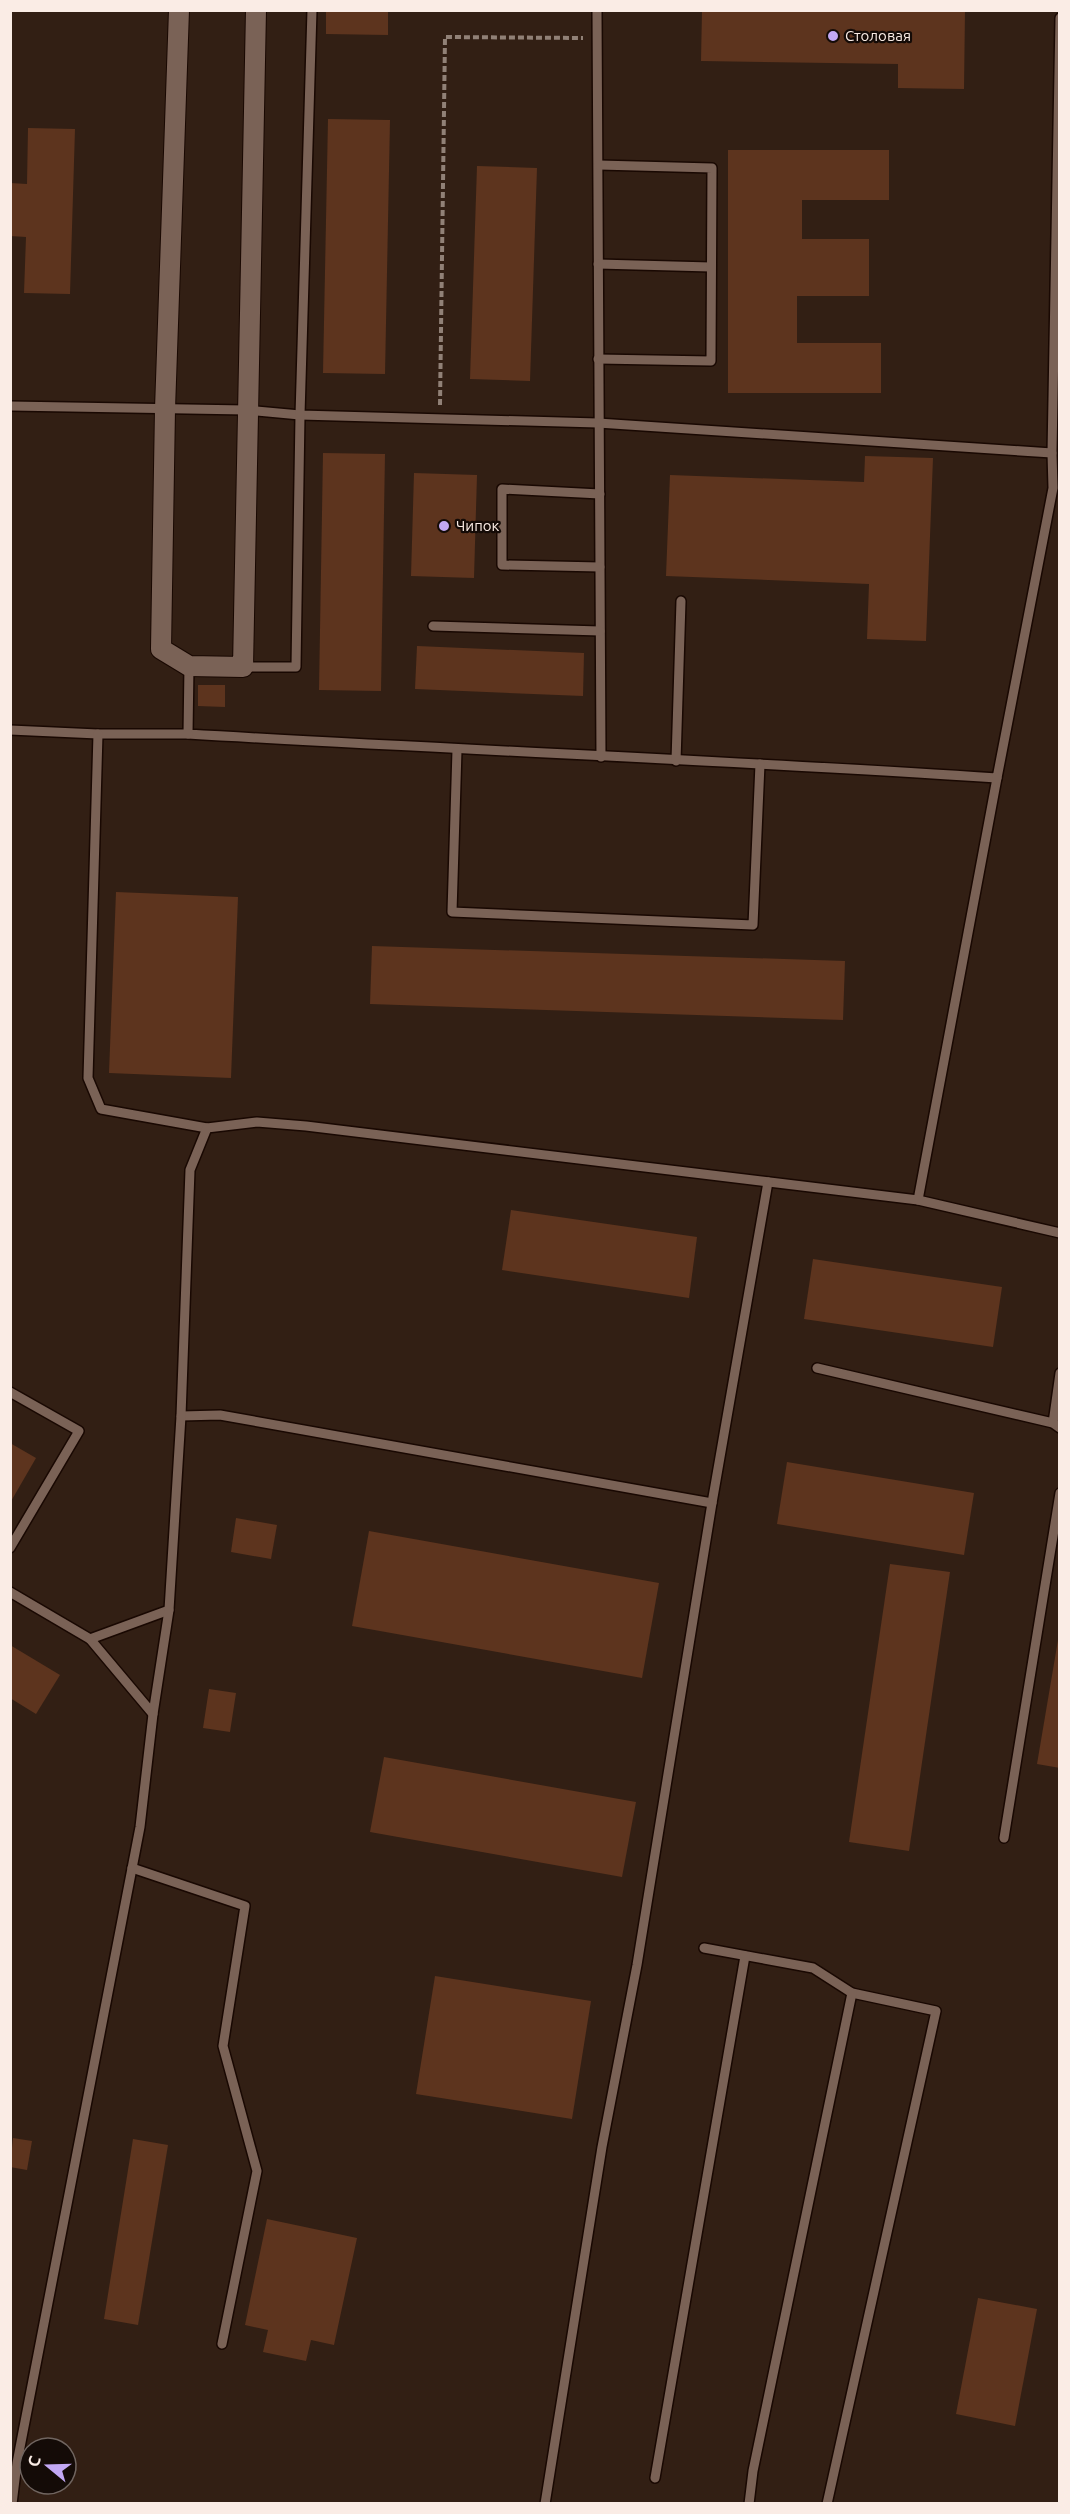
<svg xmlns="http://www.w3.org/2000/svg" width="1070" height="2514" font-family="Ubuntu,sans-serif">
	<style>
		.building { fill: #5d341e }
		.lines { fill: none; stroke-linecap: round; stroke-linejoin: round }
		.service-casing { stroke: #190802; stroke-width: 12 }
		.minor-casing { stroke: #190802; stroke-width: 22 }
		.path { stroke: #918177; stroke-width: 4; stroke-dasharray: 6 3; stroke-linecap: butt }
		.service { stroke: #7a6256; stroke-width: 9 }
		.minor { stroke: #7a6256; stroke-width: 20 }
		.poi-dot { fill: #c2a8f3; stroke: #140b07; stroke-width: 2 }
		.labels { text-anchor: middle; stroke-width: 4.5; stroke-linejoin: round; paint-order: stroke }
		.poi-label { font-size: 15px; fill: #faece5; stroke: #140b07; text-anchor: start }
	</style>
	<rect width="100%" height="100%" fill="#321f14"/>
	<g class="building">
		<path d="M 326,10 L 388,10 L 388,35 L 326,34 Z"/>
		<path d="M 702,10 L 965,10 L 964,89 L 898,88 L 898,64 L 701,61 Z"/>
		<path d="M 328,119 L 390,120 L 385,374 L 323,373 Z"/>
		<path d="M 28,128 L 75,129 L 70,294 L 24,293 L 26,237 L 10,236 L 10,183 L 27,184 Z"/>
		<path d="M 728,150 L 889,150 L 889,200 L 802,200 L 802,239 L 869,239 L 869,296 L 797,296 L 797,343 L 881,343 L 881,393 L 728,393 Z"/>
		<path d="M 477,166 L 537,168 L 530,381 L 470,379 Z"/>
		<path d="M 323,453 L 385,454 L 381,691 L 319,690 Z"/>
		<path d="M 865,456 L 933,458 L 926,641 L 867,639 L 869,584 L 666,576 L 670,475 L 864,482 Z"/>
		<path d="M 414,473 L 477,475 L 474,578 L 411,576 Z"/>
		<path d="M 417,646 L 584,653 L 583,696 L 415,689 Z"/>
		<path d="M 198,685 L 225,685 L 225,707 L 198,706 Z"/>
		<path d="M 116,892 L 238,897 L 231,1078 L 109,1073 Z"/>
		<path d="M 372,946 L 845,961 L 843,1020 L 370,1004 Z"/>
		<path d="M 511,1210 L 697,1237 L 689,1298 L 502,1270 Z"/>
		<path d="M 813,1259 L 1002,1287 L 993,1347 L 804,1319 Z"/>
		<path d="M 10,1443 L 36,1458 L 10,1503 Z"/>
		<path d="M 787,1462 L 974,1493 L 964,1555 L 777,1524 Z"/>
		<path d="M 236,1518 L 277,1525 L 271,1559 L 231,1552 Z"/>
		<path d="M 369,1531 L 659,1583 L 642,1678 L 352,1626 Z"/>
		<path d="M 890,1564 L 950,1572 L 909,1851 L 849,1842 Z"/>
		<path d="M 1058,1640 L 1060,1640 L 1060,1768 L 1037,1764 Z"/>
		<path d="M 10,1645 L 60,1675 L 36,1714 L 10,1698 Z"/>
		<path d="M 209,1689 L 236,1693 L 230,1732 L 203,1728 Z"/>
		<path d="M 384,1757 L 636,1802 L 622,1877 L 370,1832 Z"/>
		<path d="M 435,1976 L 591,2001 L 572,2119 L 416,2094 Z"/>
		<path d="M 13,2138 L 32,2141 L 27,2170 L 10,2167 Z"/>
		<path d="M 133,2139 L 168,2145 L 138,2325 L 104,2319 Z"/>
		<path d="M 267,2219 L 357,2238 L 334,2345 L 311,2340 L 306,2361 L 263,2352 L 268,2330 L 245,2325 Z"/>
		<path d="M 978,2298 L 1037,2309 L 1015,2426 L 956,2414 Z"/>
	</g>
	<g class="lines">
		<g class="service-casing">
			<g id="service">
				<path d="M 597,10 L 601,757"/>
				<path d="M 598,264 L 711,267"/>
				<path d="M 598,359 L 711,361 L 712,168 L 599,165"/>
				<path d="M 10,406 L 246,410 L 300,415 L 598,423 L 1052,453 L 1060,18"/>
				<path d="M 600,494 L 502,489 L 502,565 L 600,567"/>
				<path d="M 433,626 L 600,631"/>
				<path d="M 189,666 L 188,734 C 457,750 727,760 997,778 L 1053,488 L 1052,453"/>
				<path d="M 243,667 L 296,667 L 300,415 L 312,10"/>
				<path d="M 10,730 L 98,734 L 188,734"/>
				<path d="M 98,734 L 88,1078 L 101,1109 L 207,1128"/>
				<path d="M 457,750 L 452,912 L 753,925 L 760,764"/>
				<path d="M 676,761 L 681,601"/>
				<path d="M 918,1200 L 1060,1233"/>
				<path d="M 817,1368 L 1053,1423 L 1060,1428"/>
				<path d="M 10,1392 L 79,1431 L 10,1548"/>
				<path d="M 181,1416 L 220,1415 L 712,1503"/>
				<path d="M 1053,1423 L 1060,1373"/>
				<path d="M 10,1592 L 90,1639 L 169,1610"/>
				<path d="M 90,1639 L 153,1714"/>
				<path d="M 1004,1838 L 1060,1493"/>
				<path d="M 132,1868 L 245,1906 L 223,2046 L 257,2171 L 222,2344"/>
				<path d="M 704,1948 L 813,1968 L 852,1993 L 936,2011 L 827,2504"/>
				<path d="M 655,2478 L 745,1956"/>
				<path d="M 12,2504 L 17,2463 L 140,1827 L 153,1714 L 169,1610 L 181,1416 L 190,1170 L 207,1128 L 257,1122 L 306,1126 L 918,1200 L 997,778"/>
				<path d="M 545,2504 L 602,2147 L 637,1965 L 712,1503 L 768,1182"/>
				<path d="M 749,2504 L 753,2471 L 852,1993"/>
			</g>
		</g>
		<g class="minor-casing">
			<path id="minor" d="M 179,10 L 165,409 L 161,649 L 189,666 L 243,667 L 256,10"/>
		</g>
		<path class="path" d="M 440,405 L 445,37 L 583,38"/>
		<use href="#service" class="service"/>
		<use href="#minor" class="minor"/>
	</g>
	<g class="poi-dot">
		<circle cx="833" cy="36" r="6"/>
		<circle cx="444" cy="526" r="6"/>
	</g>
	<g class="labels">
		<g class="poi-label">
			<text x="845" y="41">Столовая</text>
			<text x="456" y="531">Чипок</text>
		</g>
	</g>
	<rect width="1070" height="2514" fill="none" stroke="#faece5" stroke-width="24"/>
	<g transform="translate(48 2466) rotate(289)"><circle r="28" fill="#140b07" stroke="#706560" stroke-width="1.5"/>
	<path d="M0-4.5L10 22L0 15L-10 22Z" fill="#c2a8f3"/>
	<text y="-9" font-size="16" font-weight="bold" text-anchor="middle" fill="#faece5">С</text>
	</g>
</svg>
